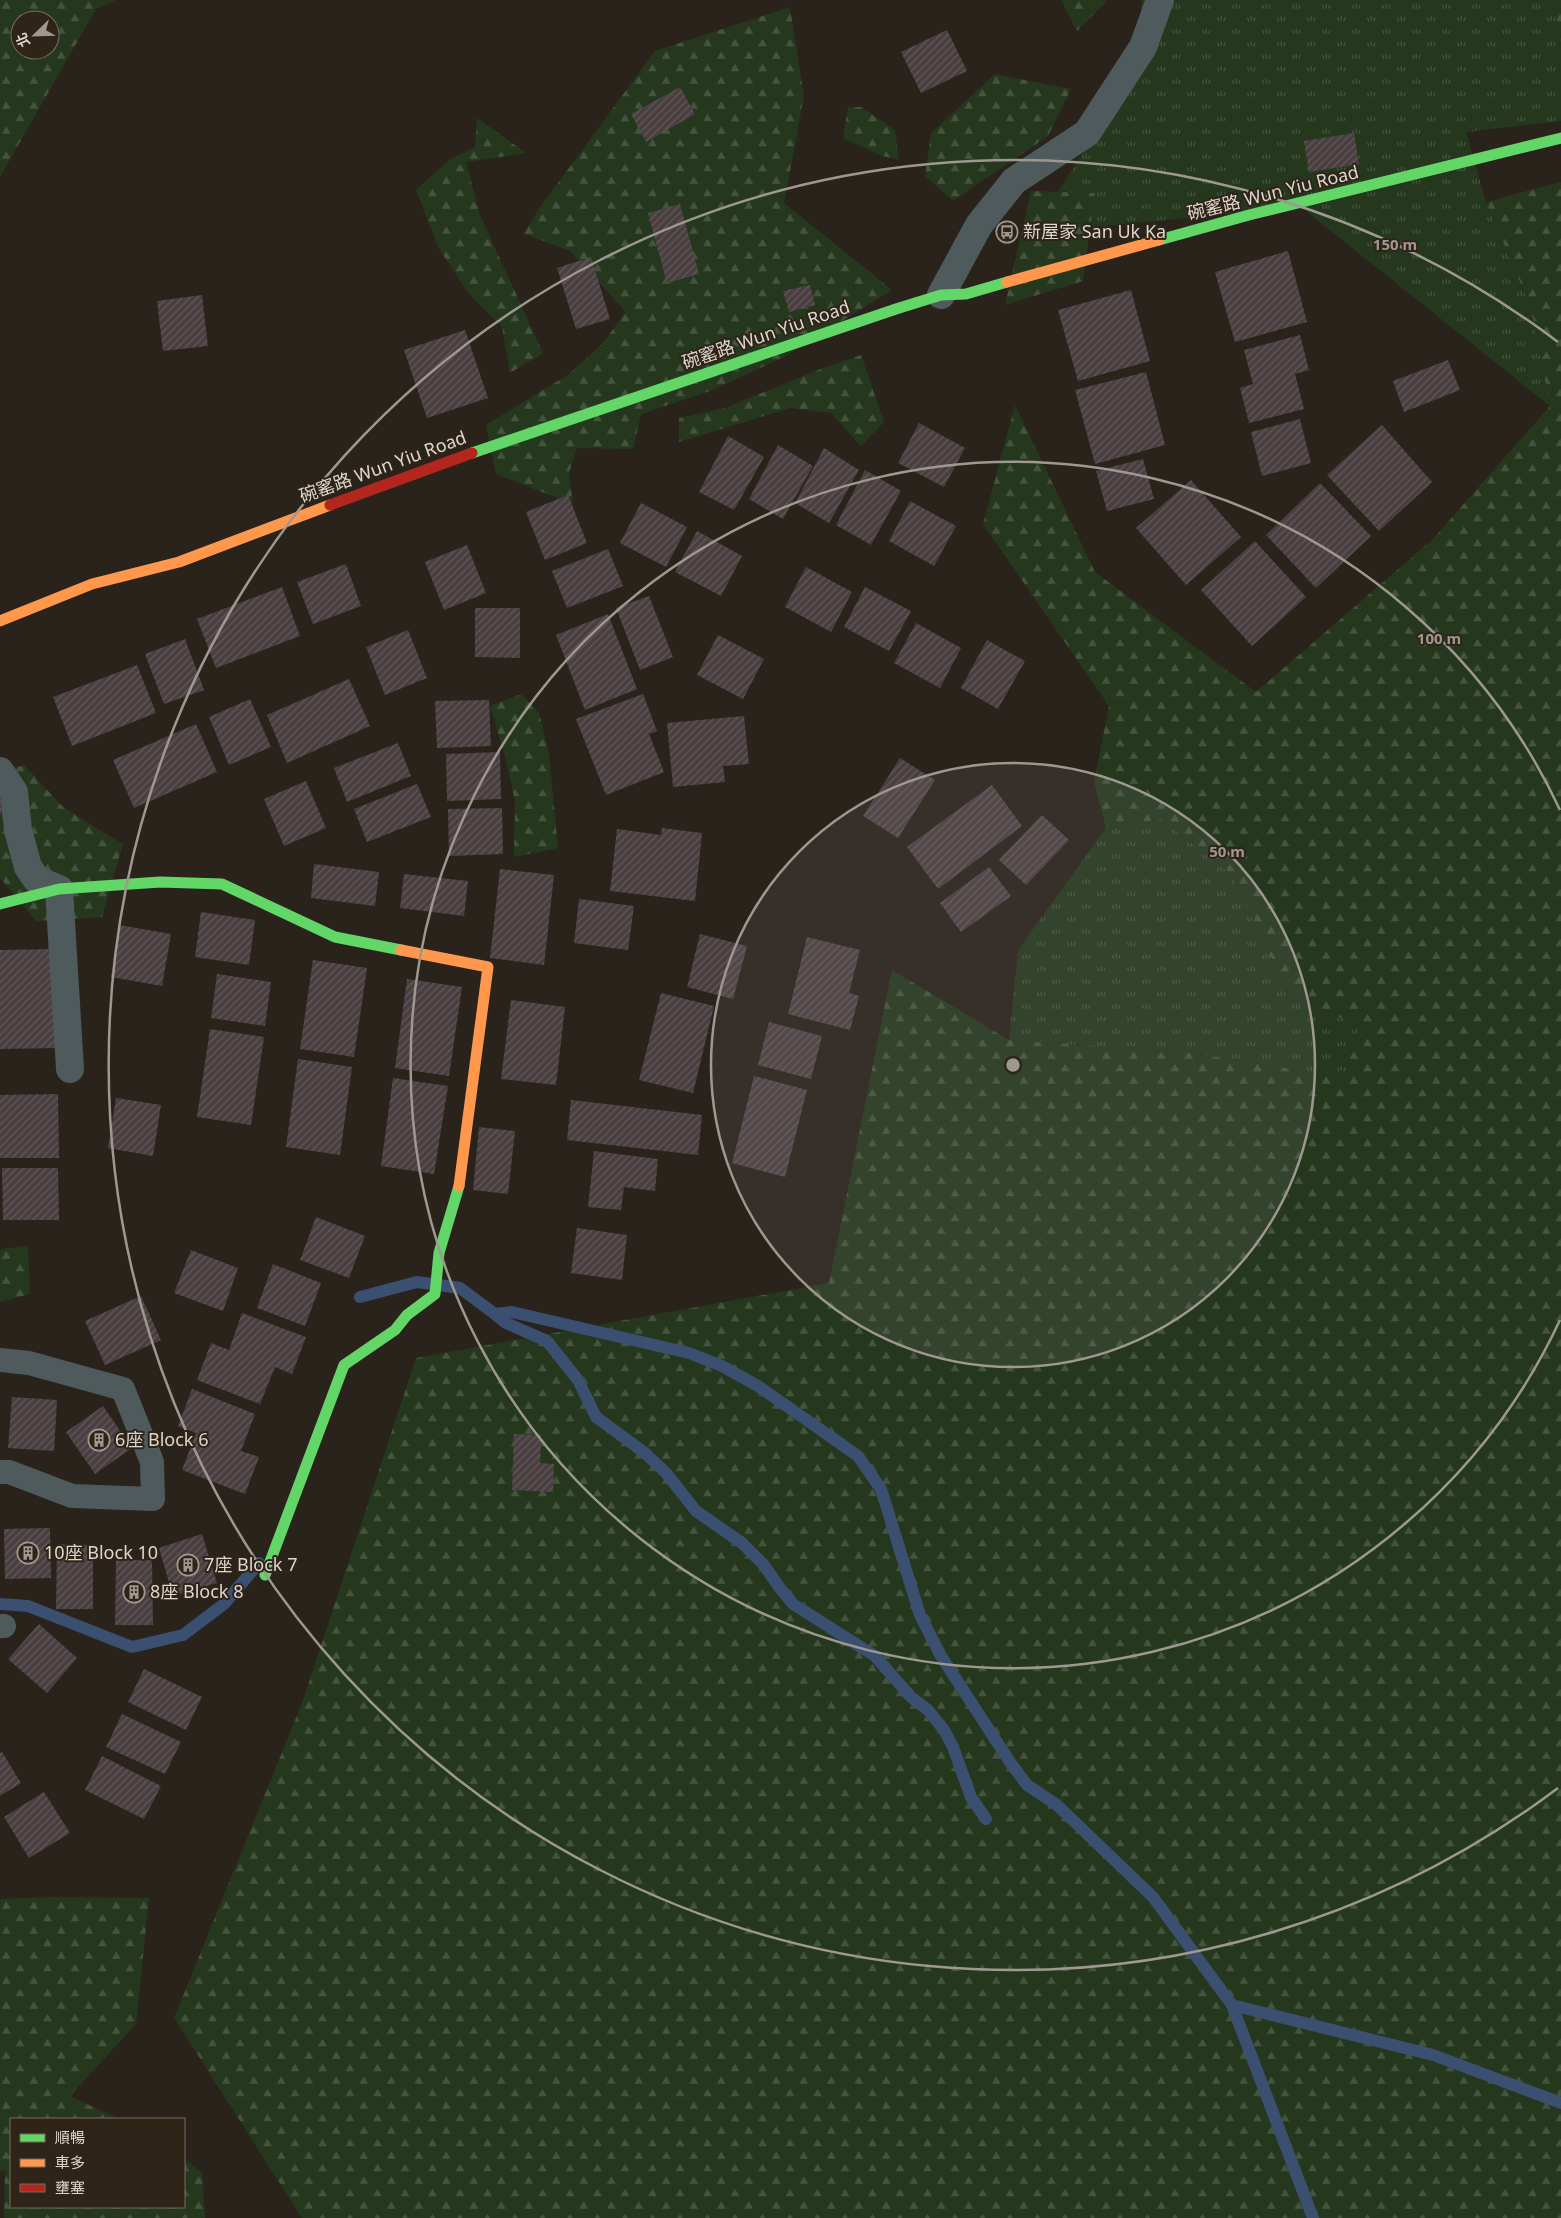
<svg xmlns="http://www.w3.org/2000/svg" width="1561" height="2218" font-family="'Noto Sans','Noto Sans TC',sans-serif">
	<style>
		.grass { fill: url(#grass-tufts) }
		.forest { fill: url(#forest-firs); fill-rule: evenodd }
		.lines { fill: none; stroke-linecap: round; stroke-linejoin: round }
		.stream { stroke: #3b4f71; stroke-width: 12 }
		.building { fill: url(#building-hatch) }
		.lane { stroke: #4e5a5c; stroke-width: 24 }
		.street { stroke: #4e5a5c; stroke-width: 28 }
		.fast { stroke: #63d668; stroke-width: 11 }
		.slow { stroke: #ff974d; stroke-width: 11 }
		.jam { stroke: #b3261e; stroke-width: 11 }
		.ring { fill: none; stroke: #9f9890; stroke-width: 2.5 }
		.labels { text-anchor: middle; stroke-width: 4; stroke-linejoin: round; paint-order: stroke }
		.street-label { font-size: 18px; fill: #ded7cf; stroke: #2e2417 }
		.poi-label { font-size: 18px; fill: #ded7cf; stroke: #2e2417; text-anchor: start }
		.centre { fill: #9f9890; stroke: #2e2417; stroke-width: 2.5 }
		.ring-label { font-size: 15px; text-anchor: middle; font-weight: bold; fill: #9f9890; stroke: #2e2417; stroke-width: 4; stroke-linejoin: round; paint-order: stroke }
	</style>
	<defs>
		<pattern id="grass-tufts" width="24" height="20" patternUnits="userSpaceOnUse" patternTransform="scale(1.25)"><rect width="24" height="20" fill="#25381e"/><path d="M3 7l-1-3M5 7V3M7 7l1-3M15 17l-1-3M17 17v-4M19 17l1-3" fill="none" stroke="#44543e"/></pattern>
		<pattern id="forest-firs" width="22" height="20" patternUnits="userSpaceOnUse" patternTransform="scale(1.25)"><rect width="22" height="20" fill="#25381e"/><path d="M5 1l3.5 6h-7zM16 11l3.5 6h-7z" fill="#44543e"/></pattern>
		<pattern id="building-hatch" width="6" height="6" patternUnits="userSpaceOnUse" patternTransform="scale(1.25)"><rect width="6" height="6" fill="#493e40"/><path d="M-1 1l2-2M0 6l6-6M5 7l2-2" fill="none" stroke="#63595b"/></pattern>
	</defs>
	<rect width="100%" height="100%" fill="#29231c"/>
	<g class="grass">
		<path d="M 1142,0 L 1561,0 L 1561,121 L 1466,132 L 1486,202 L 1531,308 L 1561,324 L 1550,406 L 1301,207 L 1032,233 L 1137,67 Z"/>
		<path d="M 1161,819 L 1230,873 L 1287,990 L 1358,1027 L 1345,1078 L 1194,1053 L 1009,1040 L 1018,950 L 1106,828 Z"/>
	</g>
	<g class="forest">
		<path d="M 0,0 L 116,0 L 96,9 L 0,177 ZM 20,20 L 50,20 L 50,50 L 20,50 Z"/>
		<path d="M 1061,0 L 1108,0 L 1077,31 Z"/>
		<path d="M 1553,0 L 1561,0 L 1561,42 Z"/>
		<path d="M 790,7 L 804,96 L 784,203 L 892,290 L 784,357 L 710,391 L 641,414 L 633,449 L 577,448 L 569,473 L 573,504 L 496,474 L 486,425 L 569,374 L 602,344 L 626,312 L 570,251 L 524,234 L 538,210 L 655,51 Z"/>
		<path d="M 995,74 L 1071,89 L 1048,136 L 953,201 L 925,176 L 931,133 Z"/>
		<path d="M 848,107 L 861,107 L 895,130 L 899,160 L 882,156 L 843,138 Z"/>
		<path d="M 477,118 L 526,153 L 466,162 L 480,215 L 543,353 L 510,373 L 502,327 L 469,294 L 439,249 L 416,190 L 449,160 L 475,147 Z"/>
		<path d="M 1561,182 L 1561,2218 L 302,2218 L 174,2018 L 302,1703 L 416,1358 L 829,1283 L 892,970 L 1009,1040 L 1194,1053 L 1345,1078 L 1358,1027 L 1287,990 L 1230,873 L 1161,819 L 1106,828 L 1094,782 L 1109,706 L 983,524 L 1015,405 L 1095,572 L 1256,692 L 1433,539 L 1550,406 L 1531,308 L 1486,202 Z"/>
		<path d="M 1031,191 L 1095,193 L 1083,281 L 1005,305 Z"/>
		<path d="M 861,355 L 884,422 L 861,446 L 831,413 L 790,408 L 679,442 L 679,418 L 725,408 L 823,368 Z"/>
		<path d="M 521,694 L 539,713 L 549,754 L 558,848 L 514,857 L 515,801 L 505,756 L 490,706 Z"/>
		<path d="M 24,765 L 64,808 L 123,844 L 102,917 L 36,921 L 0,878 L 0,772 Z"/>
		<path d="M 28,1246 L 30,1294 L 0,1302 L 0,1249 Z"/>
		<path d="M 55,1897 L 149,1898 L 136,2024 L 70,2096 L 119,2119 L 11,2119 L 11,2207 L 184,2207 L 184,2159 L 202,2172 L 205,2218 L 4,2218 L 5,2170 L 0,2172 L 0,1899 Z"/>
	</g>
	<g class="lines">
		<g class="stream">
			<path d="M 360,1297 L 417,1282 L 460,1288 L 495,1314 L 512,1312 L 689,1353 L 722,1366 L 758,1386 L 858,1456 L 881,1489 L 920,1615 L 941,1656 L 1010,1762 L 1027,1785 L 1057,1805 L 1153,1897 L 1232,2005 L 1433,2055 L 1561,2103"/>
			<path d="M 495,1314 L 506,1323 L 547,1341 L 578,1380 L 596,1417 L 645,1453 L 666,1473 L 696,1511 L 742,1543 L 764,1565 L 779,1587 L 793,1604 L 875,1656 L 911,1697 L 928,1710 L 944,1730 L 953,1747 L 971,1797 L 986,1819"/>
			<path d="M 0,1604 L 28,1606 L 132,1647 L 183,1635 L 224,1604 L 259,1563"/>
			<path d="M 1232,2005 L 1313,2218"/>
		</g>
	</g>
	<g class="building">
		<path d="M 947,30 L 967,71 L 921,93 L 901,52 Z"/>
		<path d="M 680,87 L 695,114 L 646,142 L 631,114 Z"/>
		<path d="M 1354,133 L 1359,164 L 1309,172 L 1304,141 Z"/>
		<path d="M 680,204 L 699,274 L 667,283 L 648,213 Z"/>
		<path d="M 1288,251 L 1307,322 L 1235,342 L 1215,272 Z"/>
		<path d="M 591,257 L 610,319 L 576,329 L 557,268 Z"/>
		<path d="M 810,285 L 815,305 L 789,312 L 783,291 Z"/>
		<path d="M 1131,290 L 1150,361 L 1078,381 L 1058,310 Z"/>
		<path d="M 202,295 L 208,346 L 163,351 L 157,301 Z"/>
		<path d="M 465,330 L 488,398 L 427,418 L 404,350 Z"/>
		<path d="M 1300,335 L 1309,370 L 1295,374 L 1304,409 L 1249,423 L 1240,388 L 1253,384 L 1244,350 Z"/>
		<path d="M 1448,360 L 1460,390 L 1404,412 L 1393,381 Z"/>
		<path d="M 1146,372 L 1165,445 L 1095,464 L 1075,390 Z"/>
		<path d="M 1300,419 L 1311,463 L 1262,476 L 1251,432 Z"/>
		<path d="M 919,423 L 965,448 L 944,487 L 898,463 Z"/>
		<path d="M 1382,425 L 1432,482 L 1379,531 L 1327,475 Z"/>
		<path d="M 728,436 L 764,457 L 734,510 L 699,492 Z"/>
		<path d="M 778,445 L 813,466 L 783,519 L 749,499 Z"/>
		<path d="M 824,448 L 859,470 L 829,523 L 795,503 Z"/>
		<path d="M 1143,459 L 1154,499 L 1107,511 L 1096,471 Z"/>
		<path d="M 865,470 L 901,491 L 871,545 L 836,525 Z"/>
		<path d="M 1191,480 L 1241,537 L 1186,585 L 1136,528 Z"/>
		<path d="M 1320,483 L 1371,536 L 1316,588 L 1266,535 Z"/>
		<path d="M 568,495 L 587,543 L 545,560 L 526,512 Z"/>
		<path d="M 910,501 L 956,526 L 934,566 L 889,541 Z"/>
		<path d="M 641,503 L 687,527 L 666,567 L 620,543 Z"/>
		<path d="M 697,531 L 742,556 L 721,596 L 675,572 Z"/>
		<path d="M 1255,541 L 1306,597 L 1252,646 L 1201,590 Z"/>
		<path d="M 467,545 L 486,593 L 444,610 L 425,562 Z"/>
		<path d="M 608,549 L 623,586 L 567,608 L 552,571 Z"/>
		<path d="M 346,564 L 361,606 L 313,624 L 297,582 Z"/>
		<path d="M 806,567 L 852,592 L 831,632 L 785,607 Z"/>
		<path d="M 282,587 L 300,636 L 216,668 L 197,619 Z"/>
		<path d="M 865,587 L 911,611 L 889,651 L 844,627 Z"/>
		<path d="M 649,596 L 673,657 L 640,670 L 616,608 Z"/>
		<path d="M 475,608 L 520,608 L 520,658 L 475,657 Z"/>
		<path d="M 608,614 L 637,689 L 585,710 L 556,635 Z"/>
		<path d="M 916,623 L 961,648 L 940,688 L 894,663 Z"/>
		<path d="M 408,630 L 427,678 L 385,695 L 366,647 Z"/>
		<path d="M 718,635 L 764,659 L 743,699 L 697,675 Z"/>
		<path d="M 185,639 L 204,690 L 164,704 L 145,654 Z"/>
		<path d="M 987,640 L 1025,661 L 998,709 L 961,688 Z"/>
		<path d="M 137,665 L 156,713 L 72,746 L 53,697 Z"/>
		<path d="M 349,679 L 370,726 L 287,763 L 267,715 Z"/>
		<path d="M 643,694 L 657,731 L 649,734 L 664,772 L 606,795 L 576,719 Z"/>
		<path d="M 250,699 L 271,747 L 229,765 L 209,717 Z"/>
		<path d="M 489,700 L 491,746 L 437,748 L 435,701 Z"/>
		<path d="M 744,716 L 749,764 L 723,766 L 725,782 L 673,787 L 667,723 Z"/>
		<path d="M 196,724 L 217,772 L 134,808 L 113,760 Z"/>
		<path d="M 398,743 L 411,776 L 347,802 L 334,768 Z"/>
		<path d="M 500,752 L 501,799 L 447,801 L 446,754 Z"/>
		<path d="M 900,758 L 935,780 L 898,838 L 863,816 Z"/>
		<path d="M 306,781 L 326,828 L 284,846 L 264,799 Z"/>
		<path d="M 417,784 L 431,817 L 367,842 L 354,809 Z"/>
		<path d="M 992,785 L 1022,826 L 938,889 L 907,847 Z"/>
		<path d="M 0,794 L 9,799 L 0,815 Z"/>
		<path d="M 502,808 L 503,854 L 449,856 L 448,809 Z"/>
		<path d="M 1042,815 L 1069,840 L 1026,885 L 999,860 Z"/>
		<path d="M 662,828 L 702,833 L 695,901 L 610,891 L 617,829 L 661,835 Z"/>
		<path d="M 314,864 L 379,872 L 375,906 L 311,898 Z"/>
		<path d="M 989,867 L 1011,896 L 961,932 L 940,903 Z"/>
		<path d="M 500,869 L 554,875 L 544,965 L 490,958 Z"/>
		<path d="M 404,874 L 468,881 L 464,916 L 400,908 Z"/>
		<path d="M 579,899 L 634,906 L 628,950 L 574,943 Z"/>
		<path d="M 201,912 L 255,920 L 249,965 L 195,957 Z"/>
		<path d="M 119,925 L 171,934 L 162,986 L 111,977 Z"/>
		<path d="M 700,934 L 747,946 L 733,999 L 687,987 Z"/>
		<path d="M 807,937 L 860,950 L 849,993 L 859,996 L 850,1030 L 788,1014 Z"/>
		<path d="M 56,949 L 58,1048 L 0,1049 L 0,950 Z"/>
		<path d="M 313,960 L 367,968 L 354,1057 L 300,1049 Z"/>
		<path d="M 217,974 L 271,982 L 265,1026 L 211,1018 Z"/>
		<path d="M 407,979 L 462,987 L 449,1076 L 395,1068 Z"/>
		<path d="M 661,993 L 714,1006 L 693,1093 L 639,1080 Z"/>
		<path d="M 511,1000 L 565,1007 L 556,1085 L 501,1079 Z"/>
		<path d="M 769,1022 L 822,1036 L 811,1079 L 758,1065 Z"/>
		<path d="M 210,1029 L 264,1037 L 251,1125 L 197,1117 Z"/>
		<path d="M 298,1059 L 352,1067 L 340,1155 L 286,1147 Z"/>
		<path d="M 754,1076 L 807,1090 L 785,1177 L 732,1163 Z"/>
		<path d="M 393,1078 L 448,1086 L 434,1174 L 381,1166 Z"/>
		<path d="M 58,1094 L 59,1158 L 0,1158 L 0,1095 Z"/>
		<path d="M 116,1098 L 161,1105 L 153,1156 L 108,1148 Z"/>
		<path d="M 571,1100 L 702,1115 L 698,1155 L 567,1140 Z"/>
		<path d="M 479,1127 L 515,1131 L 508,1194 L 473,1190 Z"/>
		<path d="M 594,1151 L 658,1159 L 655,1191 L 624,1187 L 621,1210 L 588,1207 Z"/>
		<path d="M 2,1168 L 58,1168 L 59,1220 L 3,1220 Z"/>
		<path d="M 316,1217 L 365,1236 L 349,1278 L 300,1260 Z"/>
		<path d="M 577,1228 L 627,1235 L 622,1280 L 571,1273 Z"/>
		<path d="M 191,1250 L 238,1268 L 223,1311 L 174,1293 Z"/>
		<path d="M 273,1264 L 321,1283 L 305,1326 L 257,1308 Z"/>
		<path d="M 141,1296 L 161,1340 L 105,1365 L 85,1321 Z"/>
		<path d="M 242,1313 L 306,1337 L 292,1374 L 275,1367 L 260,1404 L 197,1380 L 211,1343 L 229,1350 Z"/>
		<path d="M 192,1389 L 255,1414 L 241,1451 L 259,1457 L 245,1494 L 182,1470 L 196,1433 L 178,1426 Z"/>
		<path d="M 12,1397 L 57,1400 L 54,1451 L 8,1448 Z"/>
		<path d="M 103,1406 L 132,1448 L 95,1474 L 66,1432 Z"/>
		<path d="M 514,1434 L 541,1435 L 540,1463 L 554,1464 L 553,1492 L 512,1490 Z"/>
		<path d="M 50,1528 L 51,1578 L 5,1579 L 4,1529 Z"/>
		<path d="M 202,1534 L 217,1583 L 173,1596 L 159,1548 Z"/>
		<path d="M 57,1544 L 93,1545 L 93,1609 L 56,1609 Z"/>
		<path d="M 116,1560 L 152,1560 L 153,1625 L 115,1625 Z"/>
		<path d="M 39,1624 L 77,1658 L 47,1693 L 8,1659 Z"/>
		<path d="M 144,1669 L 202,1697 L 186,1730 L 128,1702 Z"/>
		<path d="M 122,1714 L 181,1742 L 165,1774 L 106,1747 Z"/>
		<path d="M 2,1752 L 21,1783 L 0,1796 L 0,1753 Z"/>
		<path d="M 102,1756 L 161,1786 L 144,1819 L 85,1790 Z"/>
		<path d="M 44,1792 L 70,1833 L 29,1858 L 4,1817 Z"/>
	</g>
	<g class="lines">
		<g class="lane">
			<path d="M 0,1360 L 29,1363 L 123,1389 L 152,1462 L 153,1499 L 72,1496 L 9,1472 L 0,1472"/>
			<path d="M 0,1626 L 4,1626"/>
		</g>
		<g class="street">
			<path d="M 941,295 L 979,225 L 1014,181 L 1087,133 L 1143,47 L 1160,0"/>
			<path d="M 0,771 L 14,792 L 18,830 L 28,867 L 37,880 L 59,889 L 70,1069"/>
		</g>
		<g class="fast">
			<path d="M 1159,240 L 1249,215 L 1561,138"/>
			<path d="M 472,453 L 896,309 L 941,295 L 966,294 L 1007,282"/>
			<path d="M 0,904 L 59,889 L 160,882 L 222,884 L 335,937 L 401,950"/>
			<path d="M 265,1575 L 344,1365 L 395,1330 L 407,1315 L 435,1294 L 439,1253 L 459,1186"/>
		</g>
		<g class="slow">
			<path d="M 1007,282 L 1159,240"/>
			<path d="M 0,621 L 92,584 L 179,562 L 330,505"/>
			<path d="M 401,950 L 488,967 L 459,1186"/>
		</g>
		<path class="jam" d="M 330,505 L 472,453"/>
	</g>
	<circle cx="1013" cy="1065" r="302" fill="#9f9890" fill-opacity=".12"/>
	<g class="ring">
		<circle cx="1013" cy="1065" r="302"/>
		<path d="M1560 1320A603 603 0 1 1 1560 810"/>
		<path d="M1558 1788A905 905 0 1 1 1558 342"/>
	</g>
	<defs>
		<g id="bus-ring" transform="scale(1.125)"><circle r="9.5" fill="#2e2417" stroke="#9f9890" stroke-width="1.5"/><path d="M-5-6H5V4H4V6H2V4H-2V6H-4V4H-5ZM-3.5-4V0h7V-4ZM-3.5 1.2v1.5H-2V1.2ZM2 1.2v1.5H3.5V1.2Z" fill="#9f9890"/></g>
		<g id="building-ring" transform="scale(1.125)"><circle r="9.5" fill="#2e2417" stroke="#9f9890" stroke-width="1.5"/><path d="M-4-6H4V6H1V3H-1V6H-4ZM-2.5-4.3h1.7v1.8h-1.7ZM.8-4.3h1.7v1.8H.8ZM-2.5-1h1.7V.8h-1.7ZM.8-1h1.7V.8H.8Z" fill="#9f9890"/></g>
	</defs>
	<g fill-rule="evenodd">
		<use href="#bus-ring" x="1007" y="232"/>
		<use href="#building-ring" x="99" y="1440"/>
		<use href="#building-ring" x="28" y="1553"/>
		<use href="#building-ring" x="188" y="1565"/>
		<use href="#building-ring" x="134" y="1592"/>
	</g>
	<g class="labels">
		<g class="street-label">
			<text transform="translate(1273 193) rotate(-14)" y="6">碗窰路 Wun Yiu Road</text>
			<text transform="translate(766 335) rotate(-19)" y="6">碗窰路 Wun Yiu Road</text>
			<text transform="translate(383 467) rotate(-20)" y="6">碗窰路 Wun Yiu Road</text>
		</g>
		<g class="poi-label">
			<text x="1023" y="238">新屋家 San Uk Ka</text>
			<text x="115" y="1446">6座 Block 6</text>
			<text x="44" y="1559">10座 Block 10</text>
			<text x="204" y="1571">7座 Block 7</text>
			<text x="150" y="1598">8座 Block 8</text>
		</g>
	</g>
	<circle cx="1013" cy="1065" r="8" class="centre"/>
	<g class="ring-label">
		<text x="1395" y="250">150 m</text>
		<text x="1439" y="644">100 m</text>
		<text x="1227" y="857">50 m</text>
	</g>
	<rect x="10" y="2118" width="175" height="90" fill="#2e2417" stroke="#746c61"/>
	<rect x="20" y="2134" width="25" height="8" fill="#63d668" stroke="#746c61"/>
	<text x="55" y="2143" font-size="15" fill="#ded7cf">順暢</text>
	<rect x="20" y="2159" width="25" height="8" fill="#ff974d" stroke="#746c61"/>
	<text x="55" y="2168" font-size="15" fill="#ded7cf">車多</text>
	<rect x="20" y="2184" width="25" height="8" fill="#b3261e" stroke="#746c61"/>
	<text x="55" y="2193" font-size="15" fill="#ded7cf">壅塞</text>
	<g transform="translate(35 35) rotate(247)"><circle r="24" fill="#2e2417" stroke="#746c61"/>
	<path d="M0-4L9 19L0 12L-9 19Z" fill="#9f9890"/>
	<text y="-8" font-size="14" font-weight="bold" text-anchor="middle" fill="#ded7cf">北</text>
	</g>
</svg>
